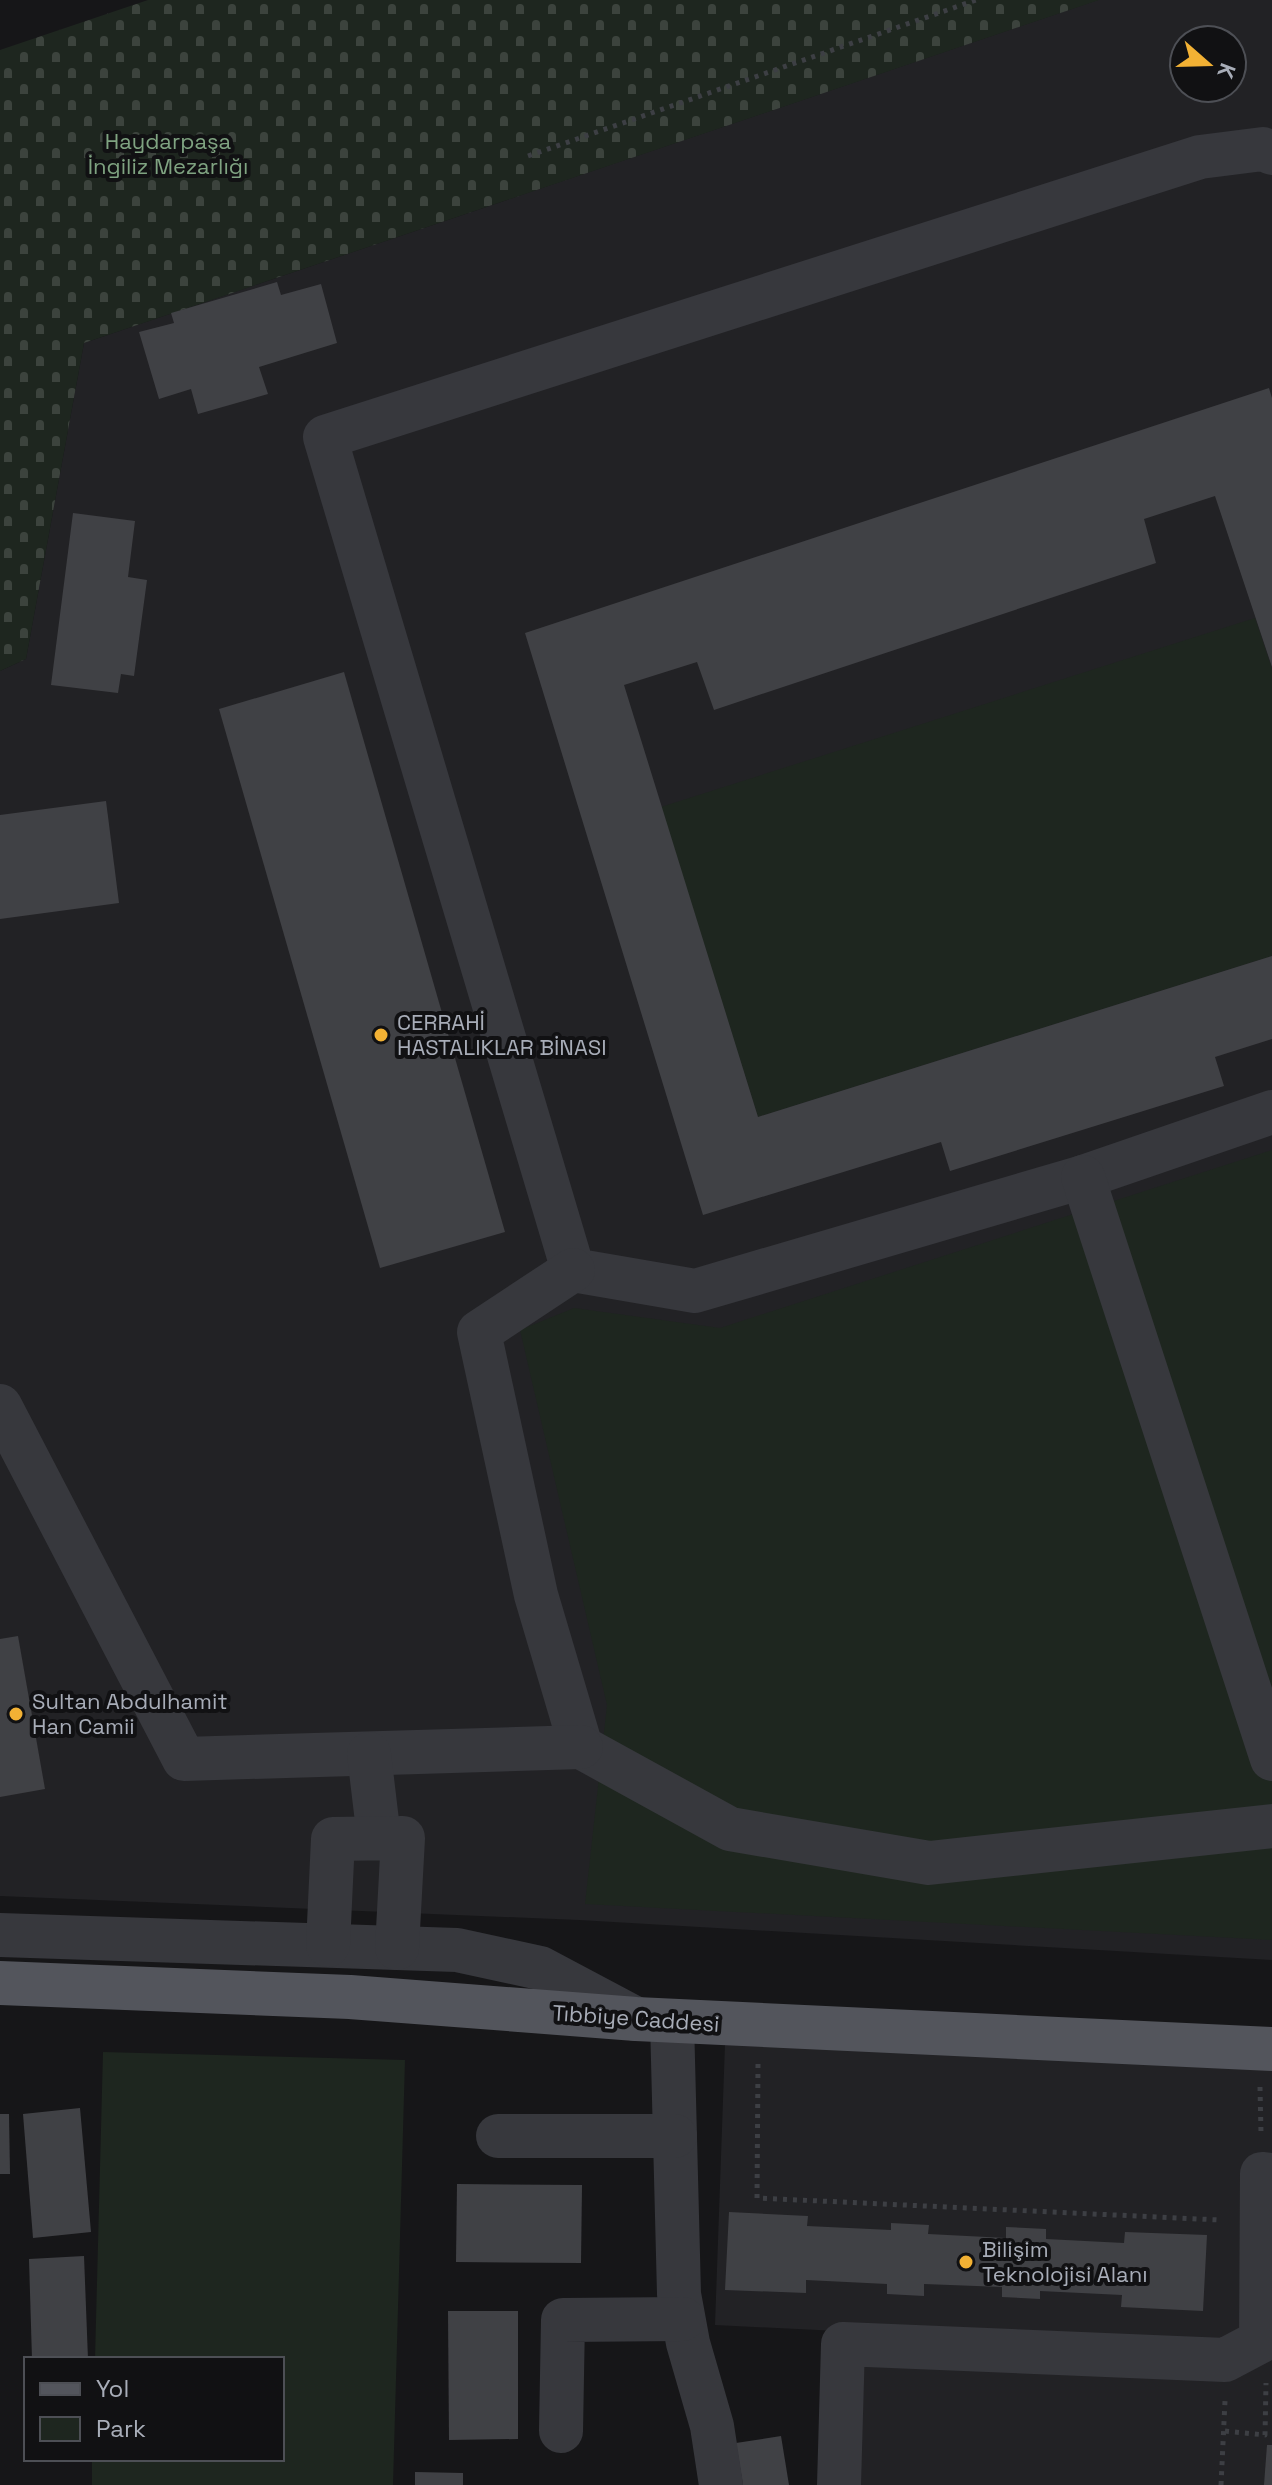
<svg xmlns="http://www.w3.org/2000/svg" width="1272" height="2485" font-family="'Space Grotesk',sans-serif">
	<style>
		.built { fill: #222225; fill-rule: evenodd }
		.cemetery { fill: url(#cemetery-stones) }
		.green { fill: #1e261f }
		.building { fill: #404145 }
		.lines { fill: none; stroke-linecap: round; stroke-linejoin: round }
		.path { stroke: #3d3f44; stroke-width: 5; stroke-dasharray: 4 6; stroke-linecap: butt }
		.minor { stroke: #37383d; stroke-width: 44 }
		.major { stroke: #53555c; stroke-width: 44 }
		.poi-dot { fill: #f2b134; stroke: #111113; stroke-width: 3 }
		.labels { text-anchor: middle; stroke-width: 8; stroke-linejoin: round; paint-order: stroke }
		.park-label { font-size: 22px; fill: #7fa381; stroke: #111113 }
		.poi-label { font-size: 22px; fill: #a8adb8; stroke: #111113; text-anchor: start }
		.street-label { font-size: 22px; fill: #a8adb8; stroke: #111113 }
	</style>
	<defs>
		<pattern id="cemetery-stones" width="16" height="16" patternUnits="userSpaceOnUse" patternTransform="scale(2)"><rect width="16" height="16" fill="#1e261f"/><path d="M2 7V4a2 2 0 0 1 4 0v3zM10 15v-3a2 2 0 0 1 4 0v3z" fill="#3c433d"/></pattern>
	</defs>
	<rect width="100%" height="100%" fill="#161618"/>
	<g class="built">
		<path d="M 1098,0 L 1272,0 L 1272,1960 L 579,1920 L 0,1896 L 0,671 L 26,659 L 84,343 ZM 1184,40 L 1232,40 L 1232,88 L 1184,88 Z"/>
		<path d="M 725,2044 L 1272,2067 L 1272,2485 L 832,2485 L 838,2331 L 715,2325 Z"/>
	</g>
	<path class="cemetery" d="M 148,0 L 1099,0 L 84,343 L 26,659 L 0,671 L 0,50 Z"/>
	<g class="green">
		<path d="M 1255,618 L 1272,669 L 1272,956 L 758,1117 L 661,807 Z"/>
		<path d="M 1272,1150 L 1272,1940 L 585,1904 L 607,1705 L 520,1330 L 574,1308 L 720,1328 Z"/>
		<path d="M 103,2052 L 405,2060 L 393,2485 L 92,2485 L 92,2459 L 282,2459 L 282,2359 L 95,2359 Z"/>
	</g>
	<g class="building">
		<path d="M 277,282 L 281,295 L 321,284 L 337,343 L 259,367 L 268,394 L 198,414 L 191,389 L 159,399 L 139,332 L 174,323 L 171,313 Z"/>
		<path d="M 1269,388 L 1272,398 L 1272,667 L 1215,496 L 1144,519 L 1156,563 L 714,710 L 697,662 L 624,685 L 758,1117 L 1272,956 L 1272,1039 L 1215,1057 L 1224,1086 L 950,1171 L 941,1142 L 703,1215 L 525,633 Z"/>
		<path d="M 73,513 L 135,521 L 128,577 L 147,580 L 134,676 L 121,674 L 118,693 L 51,685 Z"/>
		<path d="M 344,672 L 505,1232 L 380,1268 L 219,709 Z"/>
		<path d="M 106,801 L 119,903 L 0,919 L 0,815 Z"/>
		<path d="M 18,1636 L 45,1789 L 0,1797 L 0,1639 Z"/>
		<path d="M 80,2108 L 91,2232 L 33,2238 L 23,2114 Z"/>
		<path d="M 0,2114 L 9,2114 L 10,2174 L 0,2174 Z"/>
		<path d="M 457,2184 L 582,2185 L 581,2263 L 456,2262 Z"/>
		<path d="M 729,2212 L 808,2216 L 807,2226 L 891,2230 L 891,2223 L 929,2225 L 928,2234 L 1006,2238 L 1006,2227 L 1046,2229 L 1046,2239 L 1124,2243 L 1125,2232 L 1207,2235 L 1203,2311 L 1121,2307 L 1122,2295 L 1040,2291 L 1040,2299 L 1002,2297 L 1002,2287 L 924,2284 L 924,2296 L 887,2294 L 887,2284 L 806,2280 L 806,2293 L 725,2290 Z"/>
		<path d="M 84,2256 L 88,2359 L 32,2359 L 29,2259 Z"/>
		<path d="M 448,2311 L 518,2311 L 518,2439 L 449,2440 Z"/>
		<path d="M 781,2436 L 789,2485 L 743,2485 L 736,2443 Z"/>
		<path d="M 1267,2445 L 1272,2445 L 1272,2485 L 1264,2485 Z"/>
		<path d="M 415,2472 L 463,2473 L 463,2485 L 415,2485 Z"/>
	</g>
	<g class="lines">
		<g class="path">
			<path d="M 528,156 L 976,0"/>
			<path d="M 758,2064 L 757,2198 L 1220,2220"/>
			<path d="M 1260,2087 L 1261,2133"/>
			<path d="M 1225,2431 L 1265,2435 L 1266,2383"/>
			<path d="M 1221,2485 L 1225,2401"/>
		</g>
		<g class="minor">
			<path d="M 1272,153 L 1263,149 L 1200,157 L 325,437 L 573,1270 L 695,1291 L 1083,1177 L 1272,1112"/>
			<path d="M 1083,1177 L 1272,1759"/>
			<path d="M 573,1270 L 479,1332 L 536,1595 L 581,1747 L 730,1829 L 929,1863 L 1272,1826"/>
			<path d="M 0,1406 L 184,1759 L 581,1747"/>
			<path d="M 369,1754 L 379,1838"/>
			<path d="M 0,1935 L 457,1950 L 540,1968 L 636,2019"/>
			<path d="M 328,1945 L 333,1839 L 403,1838 L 397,1948"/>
			<path d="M 672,2021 L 679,2294 L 688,2343 L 712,2426 L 721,2485"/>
			<path d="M 498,2136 L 675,2136"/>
			<path d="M 561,2431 L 563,2320 L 683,2319"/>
			<path d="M 839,2485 L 843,2344 L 1225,2360 L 1261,2341 L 1262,2174 L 1272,2175"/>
		</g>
		<path class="major" d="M 0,1983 L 350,1997 L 636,2019 L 1272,2049"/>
	</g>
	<g class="poi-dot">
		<circle cx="381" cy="1035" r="8"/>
		<circle cx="16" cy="1714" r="8"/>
		<circle cx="966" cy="2262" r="8"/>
	</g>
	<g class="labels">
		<g class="park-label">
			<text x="168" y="149">Haydarpaşa<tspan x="168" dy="25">İngiliz Mezarlığı</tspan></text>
		</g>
		<g class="poi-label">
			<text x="397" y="1030">CERRAHİ<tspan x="397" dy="25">HASTALIKLAR BİNASI</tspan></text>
			<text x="32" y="1709">Sultan Abdulhamit<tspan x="32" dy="25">Han Camii</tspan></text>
			<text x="982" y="2257">Bilişim<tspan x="982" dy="25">Teknolojisi Alanı</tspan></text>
		</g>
		<g class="street-label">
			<text transform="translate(636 2018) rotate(4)" y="8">Tıbbiye Caddesi</text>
		</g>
	</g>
	<rect x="24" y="2357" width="260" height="104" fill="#111113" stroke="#4d4f55" stroke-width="2"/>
	<rect x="40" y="2383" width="40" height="12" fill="#53555c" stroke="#4d4f55" stroke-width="2"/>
	<text x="96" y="2397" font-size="24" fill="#a8adb8">Yol</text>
	<rect x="40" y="2417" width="40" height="24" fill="#1e261f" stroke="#4d4f55" stroke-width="2"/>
	<text x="96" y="2437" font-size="24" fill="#a8adb8">Park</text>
	<g transform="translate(1208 64) rotate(110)"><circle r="38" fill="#111113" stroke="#4d4f55" stroke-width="2"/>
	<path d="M0-6L14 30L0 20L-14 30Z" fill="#f2b134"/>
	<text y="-12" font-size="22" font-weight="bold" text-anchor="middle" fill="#a8adb8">K</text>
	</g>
</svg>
